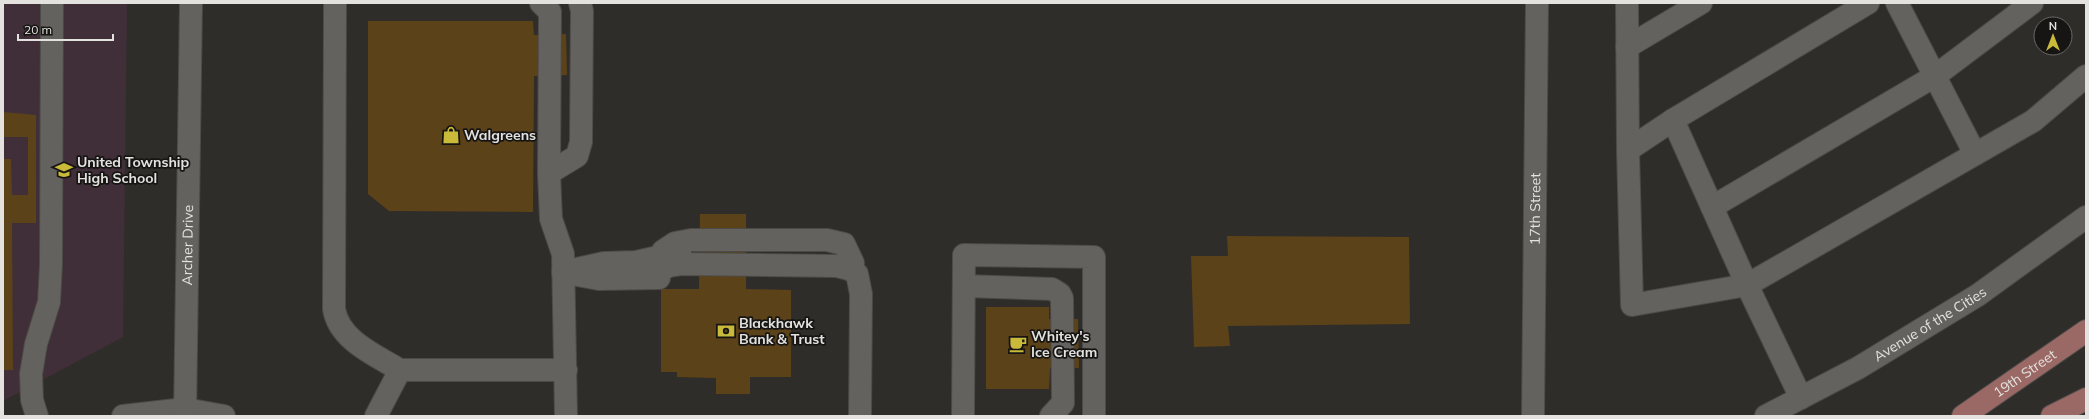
<svg xmlns="http://www.w3.org/2000/svg" width="2089" height="419" font-family="Mulish,sans-serif">
	<style>
		.education { fill: #402f38 }
		.building { fill: #5c4218 }
		.lines { fill: none; stroke-linecap: round; stroke-linejoin: round }
		.minor-casing { stroke: #4c4a47; stroke-width: 24 }
		.major-casing { stroke: #4c4a47; stroke-width: 24 }
		.minor { stroke: #64625e; stroke-width: 22 }
		.major { stroke: #9b6965; stroke-width: 22 }
		.labels { text-anchor: middle; stroke-width: 3.5; stroke-linejoin: round; paint-order: stroke }
		.poi-label { font-size: 14px; font-weight: bold; fill: #e3e2df; stroke: #161514; text-anchor: start }
		.street-label { font-size: 14px; fill: #e3e2df; stroke: #161514 }
	</style>
	<rect width="100%" height="100%" fill="#2f2d29"/>
	<path class="education" d="M 3,3 L 127,3 L 123,337 L 5,400 L 3,404 Z"/>
	<g class="building">
		<path d="M 368,21 L 533,21 L 534,35 L 566,34 L 567,75 L 534,76 L 533,212 L 389,211 L 368,194 Z"/>
		<path d="M 3,112 L 36,115 L 36,223 L 12,223 L 13,370 L 3,370 L 3,159 L 11,159 L 12,195 L 28,195 L 28,137 L 3,137 Z"/>
		<path d="M 700,214 L 746,214 L 746,289 L 791,290 L 791,377 L 750,377 L 750,394 L 716,394 L 716,378 L 677,377 L 677,372 L 661,372 L 661,289 L 699,289 Z"/>
		<path d="M 1227,236 L 1409,237 L 1410,324 L 1228,326 L 1230,346 L 1194,347 L 1191,256 L 1228,256 Z"/>
		<path d="M 986,307 L 1049,307 L 1049,319 L 1078,319 L 1079,368 L 1050,368 L 1049,389 L 986,389 Z"/>
	</g>
	<g class="lines">
		<g class="minor-casing">
			<g id="minor">
				<path d="M 335,3 L 334,309 C 339,340 375,355 400,370 L 376,416"/>
				<path d="M 541,3 L 550,12 L 549,173 L 551,219 L 563,254 L 566,416"/>
				<path d="M 1627,3 L 1628,150 L 1632,305 L 1747,285 L 2033,121 L 2086,76"/>
				<path d="M 1897,3 L 1975,154"/>
				<path d="M 1627,47 L 1701,3"/>
				<path d="M 1673,120 L 1747,285 L 1801,398"/>
				<path d="M 1628,150 L 1673,120 L 1868,3"/>
				<path d="M 549,173 L 577,156 L 581,142 L 582,11 L 580,3"/>
				<path d="M 1712,207 L 1935,76 L 2032,3"/>
				<path d="M 663,251 L 675,243 L 691,240 L 827,240 L 844,244 L 853,263"/>
				<path d="M 563,272 L 604,263 L 636,262 L 680,252"/>
				<path d="M 572,274 L 599,279 L 659,278"/>
				<path d="M 644,278 L 669,266 L 682,264 L 837,266 L 849,269 L 857,274 L 861,294 L 860,416"/>
				<path d="M 964,286 L 1052,289 L 1060,294 L 1062,298 L 1063,403 L 1051,416"/>
				<path d="M 400,370 L 566,370"/>
				<path d="M 37,416 L 32,400 L 31,374 L 36,344 L 49,302 L 51,264 L 52,3"/>
				<path d="M 123,416 L 185,409 L 224,416"/>
				<path id="s1" d="M 185,416 L 191,3"/>
				<path d="M 963,416 L 964,255 L 1094,257 L 1094,416"/>
				<path id="s2" d="M 1533,416 L 1537,3"/>
				<path id="s3" d="M 1766,416 L 1858,368 L 1978,295 L 2086,217"/>
			</g>
		</g>
		<g class="major-casing">
			<g id="major">
				<path id="s4" d="M 1963,416 L 2086,331"/>
				<path d="M 2052,416 L 2086,399"/>
			</g>
		</g>
		<use href="#minor" class="minor"/>
		<use href="#major" class="major"/>
	</g>
	<defs>
		<g id="shop-bare" transform="scale(1.38)"><path d="M-5-2.5h2.3a2.7 3.5 0 0 1 5.4 0H5L5.5 6h-11ZM-1.5-2.5h3a1.5 2.3 0 0 0-3 0Z" fill="#caba3a" stroke="#161514" stroke-width="2.5" paint-order="stroke"/></g>
		<g id="school-bare" transform="scale(1.38)"><path d="M0-5L7-2L0 1L-7-2ZM-4 1L0 2.5L4 1V4Q0 6-4 4Z" fill="#caba3a" stroke="#161514" stroke-width="2.5" paint-order="stroke"/></g>
		<g id="bank-bare" transform="scale(1.38)"><path d="M-6-4H6V4H-6ZM0-2.3a2.3 2.3 0 1 0 0 4.6a2.3 2.3 0 1 0 0-4.6Z" fill="#caba3a" stroke="#161514" stroke-width="2.5" paint-order="stroke"/></g>
		<g id="cafe-bare" transform="scale(1.38)"><path d="M-5.5-4.5H6V0H3Q3 3.5 0 3.5H-2.5Q-5.5 3.5-5.5 0ZM3-3.2v2h1.7v-2ZM-6 4.5H4V6H-6Z" fill="#caba3a" stroke="#161514" stroke-width="2.5" paint-order="stroke"/></g>
	</defs>
	<g fill-rule="evenodd">
		<use href="#shop-bare" x="451" y="135"/>
		<use href="#school-bare" x="64" y="170"/>
		<use href="#bank-bare" x="726" y="331"/>
		<use href="#cafe-bare" x="1018" y="344"/>
	</g>
	<g class="labels">
		<g class="poi-label">
			<text x="464" y="140">Walgreens</text>
			<text x="77" y="167">United Township<tspan x="77" dy="16">High School</tspan></text>
			<text x="739" y="328">Blackhawk<tspan x="739" dy="16">Bank &amp; Trust</tspan></text>
			<text x="1031" y="341">Whitey's<tspan x="1031" dy="16">Ice Cream</tspan></text>
		</g>
		<g class="street-label">
			<text dy="5" stroke="none"><textPath href="#s2" startOffset="207">17th Street</textPath></text>
			<text dy="5" stroke="none"><textPath href="#s1" startOffset="171">Archer Drive</textPath></text>
			<text dy="5" stroke="none"><textPath href="#s3" startOffset="188">Avenue of the Cities</textPath></text>
			<text dy="5" stroke="none"><textPath href="#s4" startOffset="75">19th Street</textPath></text>
		</g>
	</g>
	<rect width="2089" height="419" fill="none" stroke="#e3e2df" stroke-width="8"/>
	<g transform="translate(2053 36)"><circle r="19" fill="#161514" stroke="#686765"/>
	<path d="M0-3L7 15L0 10L-7 15Z" fill="#caba3a"/>
	<text y="-6" font-size="11" font-weight="bold" text-anchor="middle" fill="#e3e2df">N</text>
	</g>
	<path d="M18 34v6h95v-6" fill="none" stroke="#e3e2df" stroke-width="2"/>
	<text x="24" y="34" font-size="12" fill="#e3e2df" stroke="#161514" stroke-width="3" paint-order="stroke">20 m</text>
</svg>
